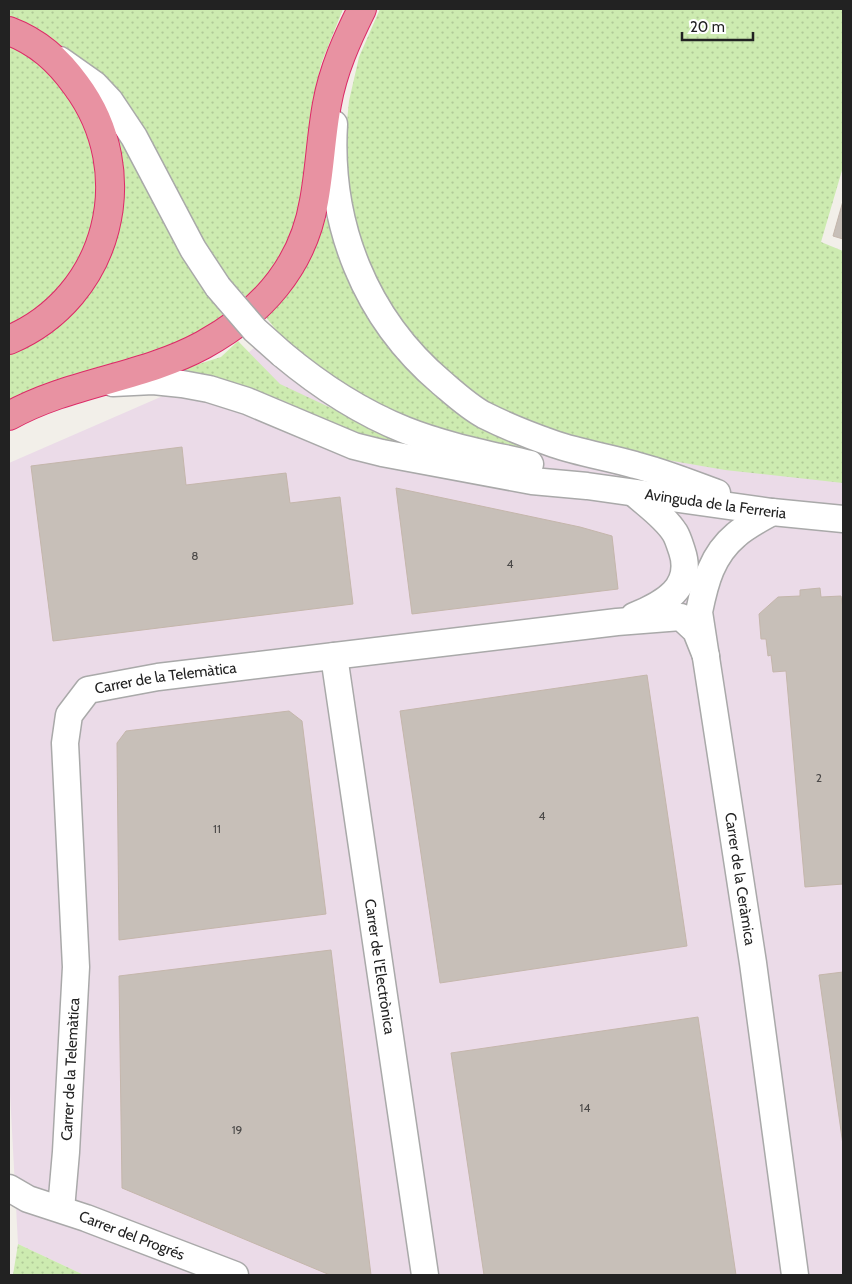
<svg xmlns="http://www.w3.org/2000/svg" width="852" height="1284" font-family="Cabin,sans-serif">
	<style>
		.industrial { fill: #ebdbe8 }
		.grass { fill: url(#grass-dots) }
		.building { fill: #c7bfb8; stroke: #c4b6ab }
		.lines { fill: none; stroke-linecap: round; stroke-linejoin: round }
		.street-casing { stroke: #a9a9a9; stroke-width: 29 }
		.highway-casing { stroke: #dc2a67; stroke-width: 30 }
		.street { stroke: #fff; stroke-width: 26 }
		.highway { stroke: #e892a2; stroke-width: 28 }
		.street-bridge-casing { stroke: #a9a9a9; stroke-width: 29; stroke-linecap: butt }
		.street-bridge { stroke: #fff; stroke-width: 26 }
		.labels { text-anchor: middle; stroke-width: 5; stroke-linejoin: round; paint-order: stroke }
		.number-label { font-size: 12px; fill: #4b4948 }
		.street-label { font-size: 15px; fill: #222; stroke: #fff }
	</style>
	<defs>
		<pattern id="grass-dots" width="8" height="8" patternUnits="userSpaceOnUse" patternTransform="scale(1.25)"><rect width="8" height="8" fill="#cdebb0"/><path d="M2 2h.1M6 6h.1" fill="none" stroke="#b0c997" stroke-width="1.8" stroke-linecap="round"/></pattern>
	</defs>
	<rect width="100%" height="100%" fill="#f2efe9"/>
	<path class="industrial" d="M 373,247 L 843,480 L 843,1275 L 84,1275 L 18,1244 L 9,1074 L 9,463 L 234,365 Z"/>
	<g class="grass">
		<path d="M 9,9 L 343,9 L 321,64 L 312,106 L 308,161 L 294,237 L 250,301 L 213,263 L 157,158 L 9,21 Z"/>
		<path d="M 380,9 L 843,9 L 843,167 L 821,242 L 843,251 L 843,483 L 725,470 L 609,450 L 491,408 L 424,353 L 376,284 L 360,241 L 350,196 L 344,152 L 349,101 L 359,57 Z"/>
		<path d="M 9,44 C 26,54 44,64 58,79 C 82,106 102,163 99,199 C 97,216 91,234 84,250 C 81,256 78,264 74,270 C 56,293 33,312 9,328 Z"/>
		<path d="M 115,126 L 196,279 L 226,319 L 176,346 L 111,366 L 71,375 L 37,387 L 9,401 L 9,351 L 91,285 L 112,128 Z"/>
		<path d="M 324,219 L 331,220 L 353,286 L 532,448 L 531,455 L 387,413 L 293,351 L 265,316 C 297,286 311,262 324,219 Z"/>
		<path d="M 238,341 L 280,384 L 414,447 L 364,437 L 279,399 L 183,369 L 221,357 Z"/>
		<path d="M 18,1244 L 84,1275 L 13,1275 Z"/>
	</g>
	<g class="building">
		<path d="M 843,201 L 843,239 L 833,236 Z"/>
		<path d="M 182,447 L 186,485 L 286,473 L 290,503 L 340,497 L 353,604 L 53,641 L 31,466 Z"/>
		<path d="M 396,488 L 580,527 L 612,536 L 618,589 L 412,614 Z"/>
		<path d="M 820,588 L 821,597 L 841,596 L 843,608 L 843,884 L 805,887 L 786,671 L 773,672 L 771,655 L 768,656 L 766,639 L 761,639 L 759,614 L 778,597 L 800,596 L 800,590 Z"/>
		<path d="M 647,675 L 687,946 L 440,983 L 400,711 Z"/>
		<path d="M 289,711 L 302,721 L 326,914 L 119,940 L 117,743 L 126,731 Z"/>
		<path d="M 331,950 L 356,1153 L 371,1275 L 330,1275 L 122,1188 L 119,976 Z"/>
		<path d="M 843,972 L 843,1145 L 819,975 Z"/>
		<path d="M 698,1017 L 736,1275 L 484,1275 L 451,1053 Z"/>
	</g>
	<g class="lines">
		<g class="street-casing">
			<g id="street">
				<path d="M 60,60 L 94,84 L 110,101 L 134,137 L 193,249 L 218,287"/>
				<path d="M 334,124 C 328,224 365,318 442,383 C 455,394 469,407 484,415 C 506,426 531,436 554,444 C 580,453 608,457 635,465 C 663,472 690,483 717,493"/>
				<path d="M 282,354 C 319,385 360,412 405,430 C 445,446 488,454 530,464"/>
				<path id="s1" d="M 113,383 L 153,381 L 182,384 L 209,389 L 247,401 L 354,446 L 382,453 L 532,481 L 587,486 L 772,512 L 843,519"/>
				<path d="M 634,493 C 647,505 665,517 675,533 C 678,538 680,545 682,551 C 694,587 664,604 634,616"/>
				<path id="s2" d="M 772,512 C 760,519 746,526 736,535 C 712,555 705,582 699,612 L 753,963 L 795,1275"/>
				<path id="s3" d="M 334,656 L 425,1275"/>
				<path id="s4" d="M 9,1188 L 28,1199 L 86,1218 L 235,1275"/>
				<path id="s5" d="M 61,1209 L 66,1152 L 76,967 L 65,743 L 69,715 L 88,690 L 158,677 L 617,622 L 681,617 L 696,631 L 706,656"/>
			</g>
		</g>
		<g class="highway-casing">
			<g id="highway">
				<path d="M 9,31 C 38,42 58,60 76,85 C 141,172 110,297 9,340"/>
				<path d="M 9,416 C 70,382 142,378 203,345 C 260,314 303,267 314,201 C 320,169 321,136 327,104 C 333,70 347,39 362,9"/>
			</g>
		</g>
		<use href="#street" class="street"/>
		<use href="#highway" class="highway"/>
		<g class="street-bridge-casing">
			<path id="street-bridge" d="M 218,287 L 255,330 L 282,354"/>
		</g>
		<use href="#street-bridge" class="street-bridge"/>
	</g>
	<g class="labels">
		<g class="number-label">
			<text x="195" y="560">8</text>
			<text x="510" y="568">4</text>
			<text x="819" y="782">2</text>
			<text x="542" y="820">4</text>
			<text x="217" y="833">11</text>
			<text x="585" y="1112">14</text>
			<text x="237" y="1134">19</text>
		</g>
		<g class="street-label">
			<text dy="5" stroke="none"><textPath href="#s1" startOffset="619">Avinguda de la Ferreria</textPath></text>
			<text dy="5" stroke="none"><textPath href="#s5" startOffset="605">Carrer de la Telemàtica</textPath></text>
			<text dy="5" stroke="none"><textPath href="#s2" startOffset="400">Carrer de la Ceràmica</textPath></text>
			<text dy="5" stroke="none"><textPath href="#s3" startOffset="314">Carrer de l'Electrònica</textPath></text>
			<text dy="5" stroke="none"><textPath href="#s5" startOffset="140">Carrer de la Telemàtica</textPath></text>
			<text dy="5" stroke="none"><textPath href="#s4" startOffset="132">Carrer del Progrés</textPath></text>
		</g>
	</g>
	<rect width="852" height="1284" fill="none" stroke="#222222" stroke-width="20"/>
	<path d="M682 32v8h71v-8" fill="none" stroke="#222222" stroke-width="2.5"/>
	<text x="690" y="32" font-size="15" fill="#222222" stroke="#ffffff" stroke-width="4" paint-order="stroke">20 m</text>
</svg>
